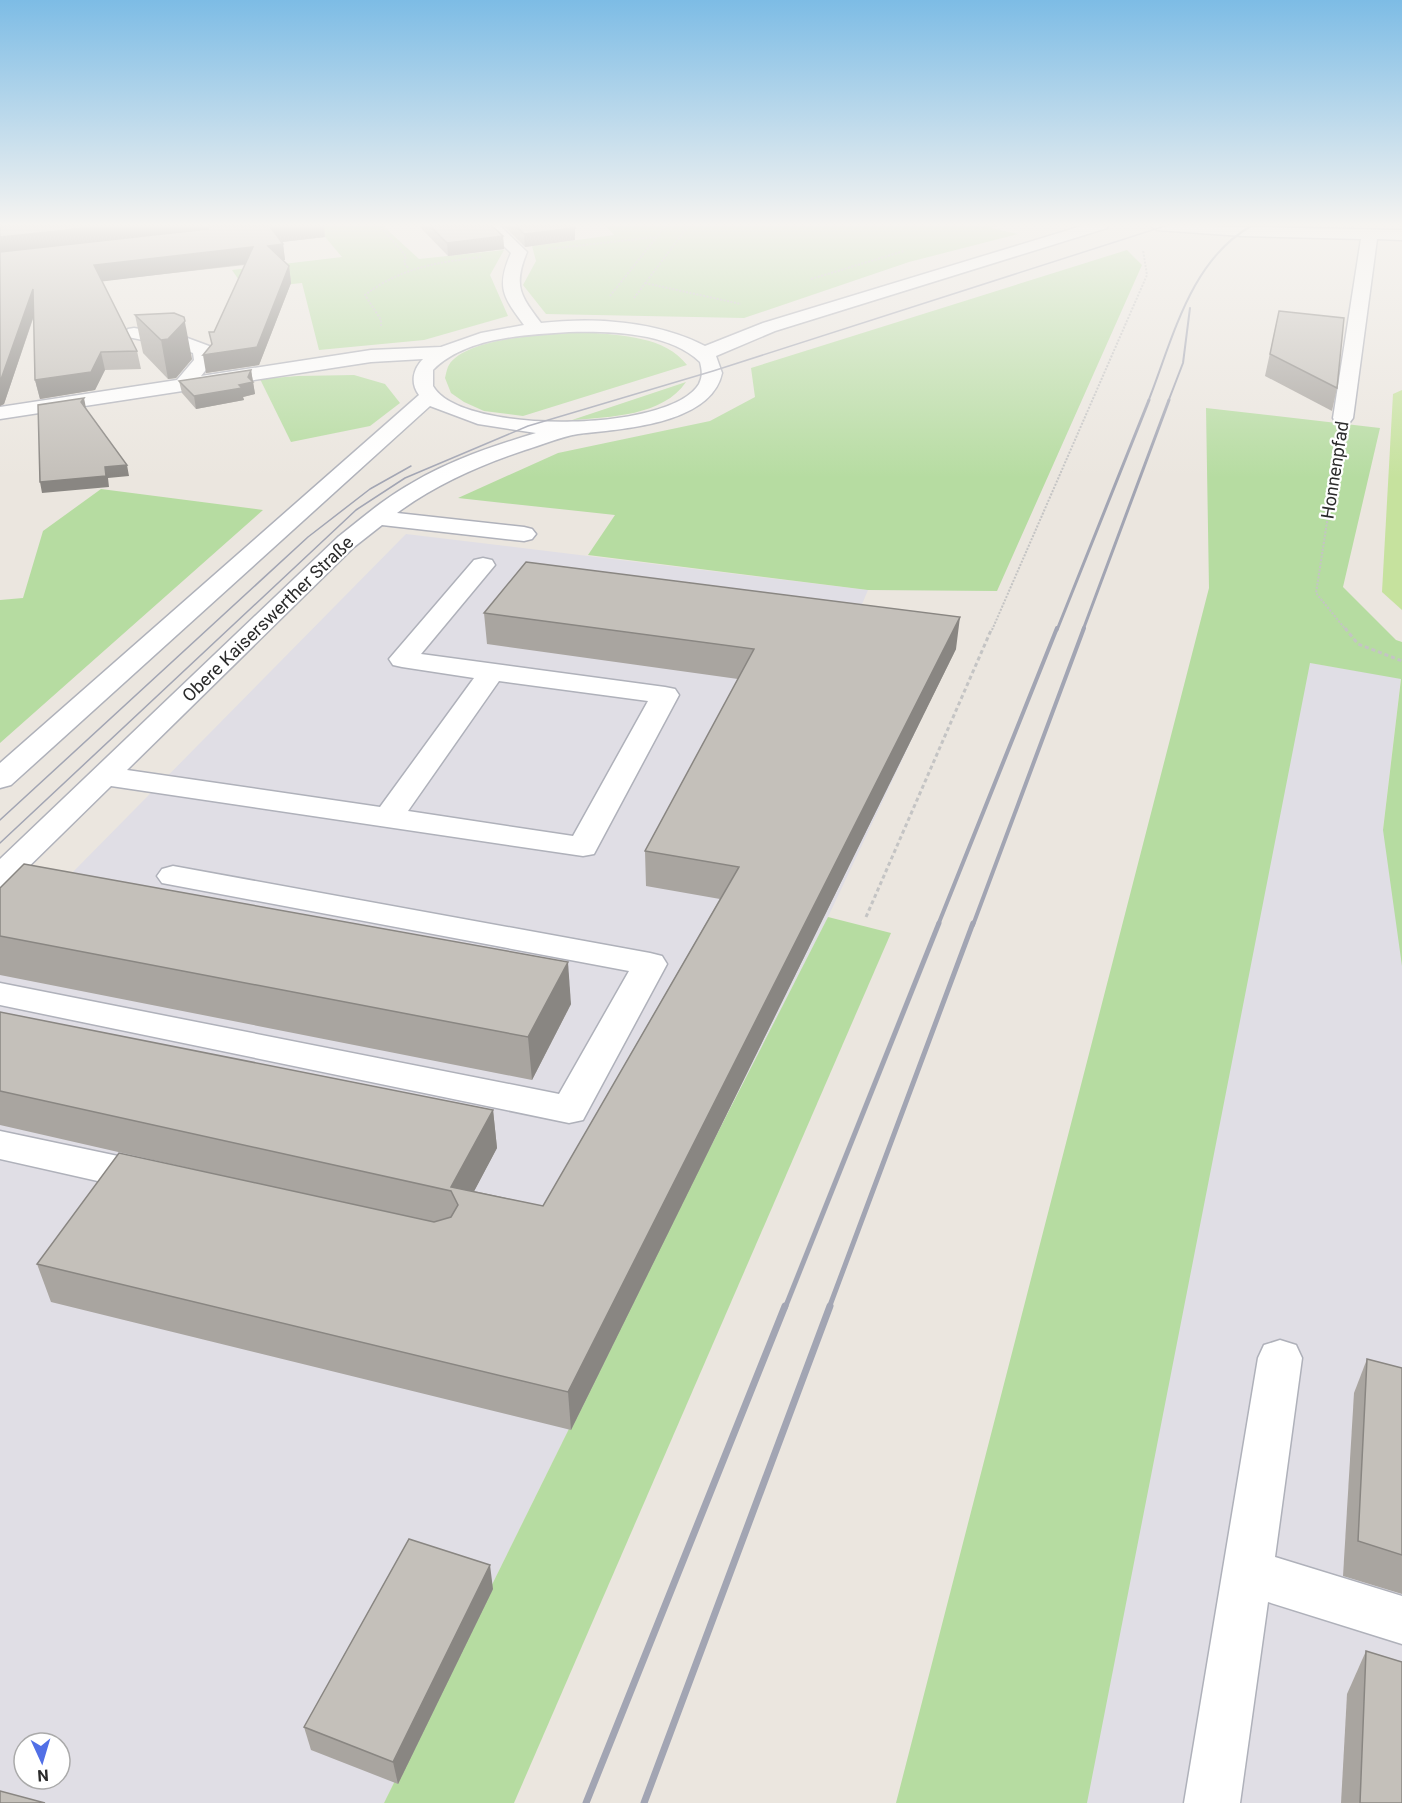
<svg xmlns="http://www.w3.org/2000/svg" width="1402" height="1803" font-family="Roboto,sans-serif">
	<style>
		.industrial { fill: #e0dee5; fill-rule: evenodd }
		.green { fill: #b6dca1 }
		.pitch { fill: #c6e29e }
		.lines { fill: none; stroke-linecap: round; stroke-linejoin: round }
		.minor-casing { stroke: #afb1ba; stroke-width: 3 }
		.path-far1 { stroke: #c4c4c4; stroke-width: 2; stroke-dasharray: 2 1.5; stroke-linecap: butt }
		.path { stroke: #c4c4c4; stroke-width: 3; stroke-dasharray: 4 3; stroke-linecap: butt }
		.minor { fill: #fff; fill-rule: evenodd }
		.tram { stroke: #a2a5b3; stroke-width: 1.5 }
		.rail-far4 { stroke: #a2a5b3; stroke-width: 2 }
		.rail-far3 { stroke: #a2a5b3; stroke-width: 3 }
		.rail-far2 { stroke: #a2a5b3; stroke-width: 4 }
		.rail-far1 { stroke: #a2a5b3; stroke-width: 5 }
		.rail { stroke: #a2a5b3; stroke-width: 7 }
		.wall { fill: #a9a5a0 }
		.shaded-wall { fill: #898682 }
		.building { fill: #c4c0ba; stroke: #898682; stroke-width: 1.5 }
		.labels { text-anchor: middle; stroke-width: 4.5; stroke-linejoin: round; paint-order: stroke }
		.far-street-label { font-size: 18px; fill: #2b2b2b; stroke: #fff }
	</style>
	<rect width="100%" height="100%" fill="#ebe6df"/>
	<g class="industrial">
		<path d="M 406,534 L 868,590 L 850,633 L 954,650 L 828,917 L 647,1271 L 384,1803 L 0,1803 L 0,946 ZM 24,1743 L 60,1743 L 60,1779 L 24,1779 Z"/>
		<path d="M 1310,663 L 1401,678 L 1383,829 L 1402,834 L 1402,1803 L 896,1803 Z"/>
	</g>
	<g class="green">
		<path d="M 315,225 L 382,225 L 419,259 L 504,250 L 490,275 L 508,316 L 424,340 L 319,350 L 302,283 L 245,289 L 232,270 L 342,257 Z"/>
		<path d="M 605,225 L 998,225 L 991,228 L 1018,234 L 909,262 L 744,318 L 546,314 L 523,285 L 536,261 L 532,246 L 614,235 Z"/>
		<path d="M 1127,250 L 1142,265 L 997,591 L 868,590 L 588,555 L 615,515 L 458,498 L 558,453 L 710,421 L 755,397 L 751,368 Z"/>
		<path d="M 587,332 C 622,336 665,336 687,365 L 523,416 L 484,411 L 464,402 L 451,393 L 445,378 C 446,374 447,368 449,365 C 467,336 556,334 587,332 Z"/>
		<path d="M 354,375 L 385,384 L 400,403 L 370,426 L 291,442 L 260,379 L 298,376 Z"/>
		<path d="M 686,382 C 663,416 610,417 572,420 Z"/>
		<path d="M 1206,408 L 1380,428 L 1343,587 L 1396,640 L 1402,642 L 1402,966 L 1383,830 L 1401,679 L 1310,663 L 1087,1803 L 896,1803 L 1209,588 Z"/>
		<path d="M 101,489 L 263,510 L 0,743 L 0,600 L 23,598 L 43,531 Z"/>
		<path d="M 828,917 L 891,933 L 514,1803 L 384,1803 L 647,1271 Z"/>
	</g>
	<path class="pitch" d="M 1402,390 L 1402,610 L 1382,592 L 1393,394 Z"/>
	<g class="lines">
		<g class="minor-casing">
			<g id="minor">
				<path d="M 482,225 L 499,225 L 527,252 C 513,286 520,295 541,323 C 594,317 657,321 705,346 L 763,323 L 1085,225 L 1109,225 L 1107,228 L 775,331 L 716,356 L 722,373 C 711,425 620,429 578,434 C 560,437 542,445 525,450 C 480,465 436,484 397,513 L 524,527 L 532,529 L 536,534 L 532,539 L 524,541 L 382,525 L 354,547 L 127,770 L 380,807 L 474,678 L 402,667 L 393,665 L 389,659 L 474,560 L 483,558 L 492,560 L 495,565 L 421,654 L 665,687 L 675,689 L 679,695 L 594,854 L 583,856 L 111,786 L 11,884 L 0,887 L 0,859 L 338,537 C 362,518 385,498 412,483 C 451,460 493,446 536,433 L 478,424 L 430,406 L 11,785 L 0,788 L 0,763 L 419,395 C 410,383 413,369 423,359 L 371,362 L 0,419 L 0,407 L 177,380 L 194,360 L 193,353 L 177,347 L 128,337 L 125,333 L 128,329 L 134,328 L 182,336 L 209,346 L 213,361 L 201,376 L 371,350 L 441,347 L 481,333 L 524,325 C 503,297 496,287 511,253 ZM 569,332 C 609,331 669,332 700,362 C 702,370 703,376 699,384 C 670,433 460,435 433,386 L 433,370 C 466,337 524,335 569,332 ZM 499,681 L 648,701 L 573,836 L 408,811 Z"/>
				<path d="M 1150,225 L 1402,230 L 1402,240 L 1377,239 L 1353,418 L 1350,422 L 1336,422 L 1333,418 L 1361,239 L 1242,236 L 1157,230 Z"/>
				<path d="M 173,866 L 650,953 L 662,956 L 667,964 L 583,1120 L 569,1123 L 0,1005 L 0,983 L 559,1094 L 629,971 L 162,883 L 157,876 L 162,869 Z"/>
				<path d="M 0,1131 L 151,1163 L 165,1168 L 171,1178 L 165,1188 L 151,1193 L 0,1159 Z"/>
				<path d="M 1280,1340 L 1296,1345 L 1302,1358 L 1275,1557 L 1402,1596 L 1402,1644 L 1268,1602 L 1240,1803 L 1184,1803 L 1258,1358 L 1264,1345 Z"/>
			</g>
		</g>
		<g class="path-far1">
			<path d="M 379,225 L 406,256 L 404,263 L 409,269"/>
			<path d="M 973,225 L 984,228"/>
			<path d="M 548,249 L 656,237"/>
			<path d="M 811,279 L 904,251"/>
			<path d="M 645,283 L 741,304"/>
			<path d="M 610,296 L 666,225"/>
			<path d="M 634,298 L 689,225"/>
			<path d="M 381,326 L 381,320 L 365,295 C 400,268 438,262 481,257"/>
			<path d="M 1339,445 L 1316,593 L 1346,630"/>
			<path d="M 992,630 L 1147,275 L 1143,250"/>
		</g>
		<g class="path">
			<path d="M 1345,628 L 1358,644 L 1402,661"/>
			<path d="M 866,917 L 992,628"/>
		</g>
		<use href="#minor" class="minor"/>
		<g class="tram">
			<path d="M 0,820 L 308,537 L 370,489 L 411,466"/>
			<path d="M 0,843 L 356,510 L 405,478 L 528,426 L 713,371 L 1168,225"/>
		</g>
		<g class="rail-far4">
			<path d="M 1148,402 C 1173,339 1190,259 1253,225"/>
			<path d="M 1168,402 L 1183,363 L 1190,308"/>
		</g>
		<g class="rail-far3">
			<path d="M 1057,630 L 1149,400"/>
			<path d="M 1083,630 L 1169,400"/>
		</g>
		<g class="rail-far2">
			<path d="M 938,925 L 1057,628"/>
			<path d="M 973,925 L 1084,628"/>
		</g>
		<g class="rail-far1">
			<path d="M 785,1308 L 939,923"/>
			<path d="M 829,1308 L 973,923"/>
		</g>
		<g class="rail">
			<path d="M 586,1803 L 785,1306"/>
			<path d="M 644,1803 L 830,1306"/>
		</g>
	</g>
	<g class="wall">
		<path d="M 0,225 L 324,225 L 325,237 L 282,242 L 283,244 L 285,260 L 282,260 L 289,266 L 291,283 L 259,365 L 206,373 L 214,332 L 245,265 L 102,281 L 137,351 L 141,369 L 105,370 L 95,390 L 40,399 L 35,380 L 34,316 L 4,404 L 0,406 Z"/>
		<path d="M 418,225 L 491,225 L 503,236 L 504,249 L 448,256 Z"/>
		<path d="M 503,225 L 572,225 L 575,240 L 525,247 Z"/>
		<path d="M 1279,311 L 1337,388 L 1332,411 L 1265,376 Z"/>
		<path d="M 135,315 L 192,359 L 176,378 L 168,379 L 143,353 Z"/>
		<path d="M 251,370 L 255,394 L 243,397 L 244,400 L 196,409 L 182,393 L 179,381 Z"/>
		<path d="M 484,613 L 956,649 L 571,1430 L 51,1302 L 37,1264 L 197,1170 L 0,1125 L 0,1012 L 493,1110 L 497,1148 L 474,1191 L 543,1206 L 720,899 L 646,886 L 645,851 L 738,679 L 487,644 Z"/>
		<path d="M 0,888 L 571,1004 L 532,1080 L 0,975 Z"/>
		<path d="M 1367,1359 L 1402,1368 L 1402,1594 L 1343,1576 L 1354,1393 Z"/>
		<path d="M 493,1589 L 398,1784 L 311,1750 L 304,1727 Z"/>
		<path d="M 1366,1651 L 1402,1803 L 1341,1803 L 1347,1694 Z"/>
	</g>
	<g class="shaded-wall">
		<path d="M 115,225 L 203,225 L 204,232 L 0,254 L 0,237 Z"/>
		<path d="M 291,225 L 324,225 L 325,237 L 273,243 L 271,228 Z"/>
		<path d="M 575,228 L 575,240 L 525,247 L 524,234 Z"/>
		<path d="M 503,236 L 504,249 L 448,256 L 447,243 Z"/>
		<path d="M 283,244 L 285,260 L 270,262 L 268,246 Z"/>
		<path d="M 253,247 L 255,263 L 98,282 L 94,265 Z"/>
		<path d="M 289,266 L 291,283 L 259,365 L 206,373 L 203,355 Z"/>
		<path d="M 33,289 L 37,306 L 4,404 L 0,406 L 0,382 Z"/>
		<path d="M 184,317 L 192,359 L 176,378 L 168,379 L 161,340 Z"/>
		<path d="M 101,352 L 105,370 L 95,390 L 40,399 L 35,380 Z"/>
		<path d="M 251,370 L 255,394 L 243,397 L 244,400 L 196,409 L 194,396 L 239,385 L 248,377 Z"/>
		<path d="M 84,398 L 86,408 L 81,402 Z"/>
		<path d="M 127,465 L 129,476 L 108,478 L 109,487 L 42,493 L 40,482 L 105,467 Z"/>
		<path d="M 960,617 L 956,649 L 571,1430 L 568,1392 Z"/>
		<path d="M 568,962 L 571,1004 L 532,1080 L 528,1037 Z"/>
		<path d="M 493,1110 L 497,1148 L 460,1218 L 458,1205 L 451,1187 Z"/>
		<path d="M 490,1565 L 493,1589 L 398,1784 L 393,1762 Z"/>
	</g>
	<g class="building">
		<path d="M 0,225 L 115,225 L 0,237 Z"/>
		<path d="M 209,225 L 291,225 L 271,228 L 283,244 L 268,246 L 289,266 L 257,347 L 203,355 L 212,344 L 209,332 L 214,332 L 253,247 L 94,265 L 137,351 L 101,352 L 91,372 L 35,380 L 33,289 L 0,382 L 0,252 L 208,229 Z"/>
		<path d="M 429,225 L 491,225 L 503,236 L 447,243 Z"/>
		<path d="M 515,225 L 572,225 L 575,228 L 524,234 Z"/>
		<path d="M 1279,311 L 1344,318 L 1337,388 L 1270,354 Z"/>
		<path d="M 174,313 L 184,317 L 185,321 L 168,339 L 161,340 L 135,315 Z"/>
		<path d="M 251,370 L 248,377 L 253,382 L 239,385 L 242,388 L 194,396 L 179,381 Z"/>
		<path d="M 84,398 L 81,402 L 127,465 L 105,467 L 106,476 L 40,482 L 38,405 Z"/>
		<path d="M 526,562 L 960,617 L 568,1392 L 37,1264 L 119,1153 L 434,1222 L 451,1217 L 458,1205 L 451,1191 L 0,1091 L 0,1012 L 493,1110 L 451,1187 L 543,1206 L 739,867 L 645,851 L 754,649 L 484,613 Z"/>
		<path d="M 24,864 L 568,962 L 528,1037 L 0,936 L 0,888 Z"/>
		<path d="M 1367,1359 L 1402,1368 L 1402,1555 L 1358,1541 Z"/>
		<path d="M 409,1539 L 490,1565 L 393,1762 L 304,1727 Z"/>
		<path d="M 1366,1651 L 1402,1662 L 1402,1803 L 1360,1803 Z"/>
		<path d="M 0,1791 L 45,1803 L 0,1803 Z"/>
	</g>
	<linearGradient id="sky" x2="0" y2="1"><stop stop-color="#7dbce5"/><stop offset="0.47" stop-color="#f6f4f1"/><stop offset="1" stop-color="#f6f4f1" stop-opacity="0"/></linearGradient>
	<rect width="1402" height="478" fill="url(#sky)"/>
	<g class="labels">
		<g class="far-street-label">
			<text transform="translate(1335 470) rotate(-81)" y="6">Honnenpfad</text>
			<text transform="translate(268 619) rotate(-44)" y="6">Obere Kaiserswerther Straße</text>
		</g>
	</g>
	<g transform="translate(42 1761) rotate(176)"><circle r="28" fill="#ffffff" stroke="#aaaaaa" stroke-width="1.5"/>
	<path d="M0-4.5L10 22L0 15L-10 22Z" fill="#516fe6"/>
	<text y="-9" font-size="16" font-weight="bold" text-anchor="middle" fill="#2b2b2b">N</text>
	</g>
</svg>
